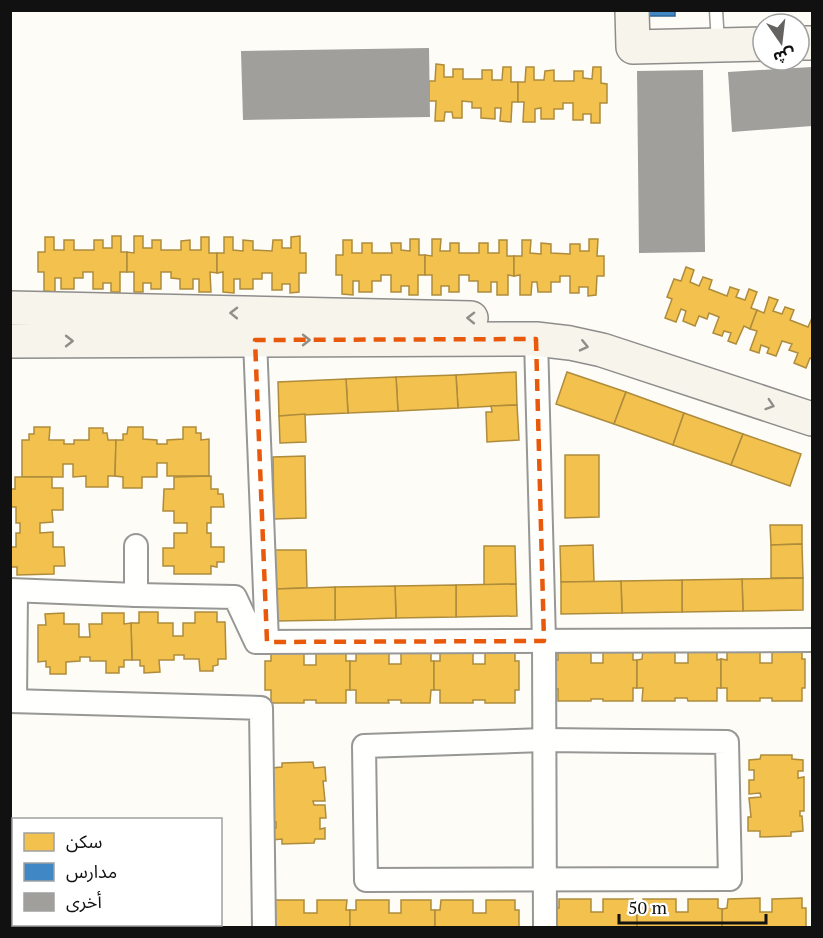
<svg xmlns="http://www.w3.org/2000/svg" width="823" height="938" font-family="'PT Serif','Noto Sans Arabic',serif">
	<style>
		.homes { fill: #f2c14e; stroke: #ae8c3c; stroke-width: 1.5 }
		.schools { fill: #3f88c5; stroke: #31648f; stroke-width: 1.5 }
		.building { fill: #a19f9c }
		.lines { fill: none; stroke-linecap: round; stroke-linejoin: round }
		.lane-casing { stroke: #979795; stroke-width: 15 }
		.street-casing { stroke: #979795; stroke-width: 26 }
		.secondary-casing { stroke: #8e8d8b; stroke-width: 36 }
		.lane { stroke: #fffffe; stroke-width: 12 }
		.street { stroke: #fffffe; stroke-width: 22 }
		.secondary { stroke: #f6f4eb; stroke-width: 33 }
		.oneway { stroke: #8f8e89 }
		.marked { fill: none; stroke: #e8590c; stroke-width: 4.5; stroke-dasharray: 12 8; stroke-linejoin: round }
	</style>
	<rect width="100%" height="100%" fill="#fdfcf7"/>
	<g class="homes">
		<path d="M 436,64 L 444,65 L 444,77 L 453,77 L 453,69 L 463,69 L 463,79 L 482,79 L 482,70 L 492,70 L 492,80 L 502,80 L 503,67 L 511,67 L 511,82 L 518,82 L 518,102 L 512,102 L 511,122 L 500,121 L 501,108 L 495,108 L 495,119 L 481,118 L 481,108 L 472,108 L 472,102 L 462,101 L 462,118 L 453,118 L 452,112 L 445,112 L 444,121 L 435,121 L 436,101 L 429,101 L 429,81 L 435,81 Z"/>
		<path d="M 526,67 L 534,67 L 534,80 L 544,80 L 545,71 L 554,70 L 554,81 L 574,81 L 574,71 L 583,71 L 583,78 L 592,79 L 593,67 L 601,67 L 601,83 L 607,84 L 607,103 L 600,103 L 600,123 L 591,123 L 591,114 L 583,114 L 583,120 L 573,120 L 573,103 L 563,103 L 563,109 L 554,109 L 554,119 L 541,119 L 541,108 L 535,109 L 535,122 L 523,122 L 524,102 L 518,102 L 518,82 L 525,82 Z"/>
		<path d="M 112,236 L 121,236 L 121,252 L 127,252 L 127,272 L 120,272 L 120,292 L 111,292 L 111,283 L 103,283 L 103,289 L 93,289 L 93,272 L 83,272 L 83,278 L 74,278 L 74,289 L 61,289 L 61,278 L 55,278 L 55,292 L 44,291 L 44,272 L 38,272 L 38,252 L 45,252 L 45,237 L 54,237 L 54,250 L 64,250 L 64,240 L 74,240 L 74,250 L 94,250 L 94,240 L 103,240 L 103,248 L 112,248 Z"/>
		<path d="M 134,236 L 143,236 L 143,248 L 152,248 L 152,240 L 161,240 L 161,250 L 181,250 L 181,241 L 190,240 L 190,250 L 201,250 L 201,237 L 209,237 L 209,253 L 217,253 L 217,273 L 210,272 L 211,292 L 199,292 L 199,279 L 193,279 L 193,289 L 180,289 L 180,279 L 171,278 L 171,272 L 161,272 L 161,289 L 151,289 L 151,283 L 143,283 L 143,292 L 134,292 L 134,272 L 127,272 L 127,252 L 134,253 Z"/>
		<path d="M 300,236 L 300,253 L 306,253 L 306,273 L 299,273 L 299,292 L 290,293 L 290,284 L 282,284 L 282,290 L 272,290 L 272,273 L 262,273 L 262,279 L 253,279 L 253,289 L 240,289 L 240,279 L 234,279 L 234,293 L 223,292 L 223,272 L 217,273 L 217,253 L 224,253 L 224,237 L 233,237 L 233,250 L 243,251 L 243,240 L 253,241 L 253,250 L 272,251 L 273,240 L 282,240 L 282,248 L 291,248 L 291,237 Z"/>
		<path d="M 410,239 L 419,239 L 419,255 L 425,255 L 425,275 L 418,275 L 418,295 L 409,295 L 409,286 L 401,286 L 401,292 L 391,292 L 391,275 L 381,275 L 381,281 L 372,281 L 372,292 L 359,292 L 359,281 L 353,281 L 353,295 L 342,294 L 342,275 L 336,275 L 336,255 L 343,255 L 343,240 L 352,240 L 352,253 L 362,253 L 362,243 L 372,243 L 372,253 L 392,253 L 391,243 L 401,243 L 401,250 L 410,251 Z"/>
		<path d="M 432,239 L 441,239 L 440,251 L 450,251 L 450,243 L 459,243 L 459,253 L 479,253 L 479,243 L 488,243 L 488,253 L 499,253 L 499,240 L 507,240 L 507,256 L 514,256 L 514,276 L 508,275 L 508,295 L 497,295 L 497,282 L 491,282 L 491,292 L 478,292 L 478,281 L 469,281 L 469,275 L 459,275 L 459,292 L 449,292 L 449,286 L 441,286 L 441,295 L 432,295 L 432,275 L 425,275 L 425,255 L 432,256 Z"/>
		<path d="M 589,239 L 598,239 L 597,256 L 604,256 L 604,276 L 597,276 L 596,295 L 588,296 L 588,287 L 579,287 L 579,293 L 570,293 L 570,276 L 560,276 L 560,282 L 551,282 L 551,292 L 538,292 L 537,282 L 532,282 L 531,295 L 520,295 L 520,275 L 514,276 L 514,256 L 522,256 L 522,240 L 531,240 L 530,253 L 541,254 L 541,243 L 551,244 L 551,253 L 570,254 L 570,244 L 580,244 L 580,251 L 589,251 Z"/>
		<path d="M 686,267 L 694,270 L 690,282 L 699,286 L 703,277 L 712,280 L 709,289 L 727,296 L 730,287 L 739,290 L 736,297 L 745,300 L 749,289 L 757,292 L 751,308 L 757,310 L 750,329 L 744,326 L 736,344 L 728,341 L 731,333 L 724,331 L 722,336 L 713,333 L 719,317 L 709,313 L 707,319 L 699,316 L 695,326 L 683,321 L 686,311 L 681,309 L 676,322 L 665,318 L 672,299 L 667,297 L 674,279 L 681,281 Z"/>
		<path d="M 769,297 L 778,300 L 773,311 L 782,314 L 785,307 L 794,310 L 790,320 L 808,327 L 812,318 L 812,359 L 810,358 L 806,368 L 794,363 L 798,353 L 789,350 L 792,344 L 782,341 L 776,356 L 767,353 L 769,348 L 761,345 L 759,353 L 750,350 L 757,331 L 750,329 L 757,310 L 764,313 Z"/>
		<path d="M 516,372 L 517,405 L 458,408 L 456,375 Z"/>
		<path d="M 567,372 L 626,392 L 614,424 L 556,404 Z"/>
		<path d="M 456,375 L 458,408 L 398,411 L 396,377 Z"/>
		<path d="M 396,377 L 398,411 L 348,413 L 346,379 Z"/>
		<path d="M 346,379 L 348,413 L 279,416 L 278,382 Z"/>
		<path d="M 626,392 L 684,413 L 673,445 L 614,424 Z"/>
		<path d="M 517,405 L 519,440 L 487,442 L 486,412 L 492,412 L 491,406 Z"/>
		<path d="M 684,413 L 743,434 L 731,465 L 673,445 Z"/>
		<path d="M 305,414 L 306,442 L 280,443 L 279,416 Z"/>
		<path d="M 34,427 L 50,427 L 49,440 L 64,440 L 64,444 L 74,444 L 74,440 L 89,440 L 89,428 L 103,428 L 103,433 L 107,433 L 108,440 L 116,440 L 115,476 L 108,476 L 108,487 L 86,487 L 86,476 L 73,477 L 73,464 L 63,464 L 63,477 L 22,477 L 22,440 L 29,440 L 29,434 L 34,434 Z"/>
		<path d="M 128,427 L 143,427 L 143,439 L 157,440 L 157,444 L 167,444 L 167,440 L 183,439 L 183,427 L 196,427 L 196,433 L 201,433 L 201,440 L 209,439 L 209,476 L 167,476 L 167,463 L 157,463 L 157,477 L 142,477 L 142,488 L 123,488 L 123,477 L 115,476 L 116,440 L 123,440 L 123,434 L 127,434 Z"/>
		<path d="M 743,434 L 801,454 L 790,486 L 731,465 Z"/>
		<path d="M 565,455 L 599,455 L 599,517 L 565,518 Z"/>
		<path d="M 305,456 L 306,518 L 274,519 L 273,457 Z"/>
		<path d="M 211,476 L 211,489 L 218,489 L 218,494 L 223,494 L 224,507 L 211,507 L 211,523 L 207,523 L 207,533 L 211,533 L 211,547 L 224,547 L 224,562 L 217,562 L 217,567 L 211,566 L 211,574 L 174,574 L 174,566 L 163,566 L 163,548 L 174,548 L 174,533 L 187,533 L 187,523 L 174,523 L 174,511 L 163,511 L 164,489 L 174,489 L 174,477 Z"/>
		<path d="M 15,477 L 52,477 L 52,488 L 63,488 L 63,510 L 52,510 L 53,522 L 40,523 L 40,533 L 53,532 L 53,547 L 64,547 L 65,566 L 54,566 L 54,574 L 17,575 L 17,567 L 11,567 L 10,547 L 16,547 L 16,533 L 20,533 L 20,523 L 16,523 L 16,507 L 10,507 L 10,489 L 15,489 Z"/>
		<path d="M 770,525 L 802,525 L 802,544 L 771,545 Z"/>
		<path d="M 802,544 L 803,578 L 771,578 L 771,545 Z"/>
		<path d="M 593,545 L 594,582 L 561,582 L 560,546 Z"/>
		<path d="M 484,546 L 515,546 L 516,584 L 484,585 Z"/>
		<path d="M 274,550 L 306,550 L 307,588 L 275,589 Z"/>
		<path d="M 803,578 L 803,610 L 743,611 L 742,579 Z"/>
		<path d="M 742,579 L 743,611 L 682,612 L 682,580 Z"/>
		<path d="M 682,580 L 682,612 L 622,613 L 621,581 Z"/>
		<path d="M 621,581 L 622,613 L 561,614 L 561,582 Z"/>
		<path d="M 516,584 L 517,616 L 456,617 L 456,585 Z"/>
		<path d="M 456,585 L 456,617 L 396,618 L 395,586 Z"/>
		<path d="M 395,586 L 396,618 L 335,620 L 335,587 Z"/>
		<path d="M 335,587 L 335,620 L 275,621 L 275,589 Z"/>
		<path d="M 139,612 L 158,612 L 158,623 L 173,623 L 173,636 L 183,636 L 183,623 L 195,623 L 195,612 L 217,612 L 217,622 L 225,622 L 226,659 L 218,659 L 218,665 L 213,666 L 213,671 L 200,671 L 199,659 L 184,659 L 184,655 L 174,655 L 174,660 L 159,660 L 160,672 L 144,673 L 144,666 L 140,666 L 140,660 L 132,660 L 131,623 L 139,623 Z"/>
		<path d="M 64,613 L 64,624 L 79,624 L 79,637 L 90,637 L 89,624 L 102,624 L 102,613 L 124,613 L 124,624 L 131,623 L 132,660 L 124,660 L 124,667 L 119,667 L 119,673 L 106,673 L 106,661 L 90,661 L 90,657 L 80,657 L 80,661 L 66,662 L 66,674 L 50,674 L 50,667 L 46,667 L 46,661 L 38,662 L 38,625 L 46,625 L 45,614 Z"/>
		<path d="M 558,650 L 591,650 L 591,663 L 603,663 L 603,650 L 633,650 L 633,660 L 637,660 L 637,688 L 633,688 L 633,701 L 603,701 L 603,699 L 591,699 L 591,701 L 558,701 L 558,689 L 552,688 L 552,660 L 558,660 Z"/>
		<path d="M 643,650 L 675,650 L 675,663 L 688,663 L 688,650 L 717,650 L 717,660 L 721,659 L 721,688 L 717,688 L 717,701 L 688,701 L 687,698 L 675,698 L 675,701 L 642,701 L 643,688 L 637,688 L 637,660 L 642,659 Z"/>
		<path d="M 727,650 L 760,650 L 760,663 L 772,663 L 772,650 L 802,650 L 802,659 L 805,659 L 805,688 L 802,688 L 802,701 L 772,701 L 772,698 L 760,698 L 760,701 L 727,701 L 727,688 L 721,688 L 721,659 L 727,660 Z"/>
		<path d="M 271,651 L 304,651 L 304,665 L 316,665 L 316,651 L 346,651 L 346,661 L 350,661 L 350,690 L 346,690 L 346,703 L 316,703 L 316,700 L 304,700 L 304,703 L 271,703 L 271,690 L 265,690 L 265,661 L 271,661 Z"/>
		<path d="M 356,651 L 389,651 L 389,664 L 401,664 L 401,651 L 431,651 L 431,661 L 434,661 L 434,690 L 431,690 L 430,703 L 401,703 L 401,700 L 388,700 L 389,703 L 356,703 L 356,690 L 350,690 L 350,661 L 356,661 Z"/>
		<path d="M 440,651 L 473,651 L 473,664 L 485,664 L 485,651 L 515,651 L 515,661 L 519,661 L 519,690 L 515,690 L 515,703 L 485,703 L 485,700 L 473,700 L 473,703 L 440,703 L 440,690 L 434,690 L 434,661 L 440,661 Z"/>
		<path d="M 761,755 L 792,755 L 792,759 L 803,760 L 803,771 L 798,771 L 798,778 L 804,777 L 804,811 L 800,811 L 800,816 L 802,816 L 803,831 L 791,832 L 791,836 L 760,837 L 760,831 L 748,831 L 748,817 L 751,817 L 749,798 L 761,797 L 760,793 L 749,794 L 749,780 L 754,780 L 754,770 L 749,770 L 749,760 L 760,759 Z"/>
		<path d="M 313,762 L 314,768 L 325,767 L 326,781 L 323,781 L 325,801 L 313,801 L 314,805 L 325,805 L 326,818 L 320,818 L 320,829 L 325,828 L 325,839 L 315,839 L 314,843 L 282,844 L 282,839 L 272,840 L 271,828 L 276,828 L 276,822 L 271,822 L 270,789 L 274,789 L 274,783 L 271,783 L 271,768 L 282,767 L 282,763 Z"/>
		<path d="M 760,898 L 760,912 L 772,912 L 772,899 L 802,898 L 802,908 L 806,908 L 806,928 L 722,928 L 722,909 L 727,908 L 728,899 Z"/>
		<path d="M 559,899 L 591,899 L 591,912 L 603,912 L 603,899 L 633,899 L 633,908 L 637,908 L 637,928 L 553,928 L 553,909 L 559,908 Z"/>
		<path d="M 643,899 L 676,899 L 676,912 L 688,912 L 688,899 L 718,899 L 718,908 L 722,909 L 722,928 L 637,928 L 637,908 L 643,909 Z"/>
		<path d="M 272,900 L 304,900 L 304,913 L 317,913 L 317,900 L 347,900 L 346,910 L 350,910 L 350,928 L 266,928 Z"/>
		<path d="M 356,900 L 389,900 L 389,913 L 401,913 L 401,900 L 431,900 L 431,910 L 435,910 L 435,928 L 350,928 L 350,910 L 356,910 Z"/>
		<path d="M 441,900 L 473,900 L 473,913 L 486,913 L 486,900 L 515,900 L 515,910 L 519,910 L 519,928 L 435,928 L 435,910 L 440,910 Z"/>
	</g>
	<rect class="schools" x="649" y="10" width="26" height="6"/>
	<g class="building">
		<path d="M 429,48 L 430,117 L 243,120 L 241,51 Z"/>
		<path d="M 812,67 L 812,126 L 732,132 L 728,72 Z"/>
		<path d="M 703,70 L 705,252 L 639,253 L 637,71 Z"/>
	</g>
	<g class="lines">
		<g class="lane-casing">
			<path id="lane" d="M 716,10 L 718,43"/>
		</g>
		<g class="street-casing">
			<g id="street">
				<path d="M 536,339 L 544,641 L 545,928"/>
				<path d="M 255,340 L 267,642"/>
				<path d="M 10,590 L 136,595 L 136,546"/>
				<path d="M 136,595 L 235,597 L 256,642 L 812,640"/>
				<path d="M 10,701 L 261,708 L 264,928"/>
				<path d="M 15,701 L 16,591"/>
				<path d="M 544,740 L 727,742 L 730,879 L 366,880 L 364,746 Z"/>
			</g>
		</g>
		<g class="secondary-casing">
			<g id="secondary">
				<path d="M 632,10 L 633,47 L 763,44"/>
				<path d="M 799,43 L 812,43"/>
				<path d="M 10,308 L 471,318"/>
				<path d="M 10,341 L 536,339 L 570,343 L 602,350 L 812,419"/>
			</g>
		</g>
		<use href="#lane" class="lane"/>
		<use href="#street" class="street"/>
		<use href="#secondary" class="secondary"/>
	</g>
	<defs><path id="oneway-chevron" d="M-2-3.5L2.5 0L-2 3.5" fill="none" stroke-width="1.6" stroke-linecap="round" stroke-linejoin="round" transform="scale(1.5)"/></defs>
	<g class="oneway">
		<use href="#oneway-chevron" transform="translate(234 313) rotate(-179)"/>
		<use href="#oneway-chevron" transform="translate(471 318) rotate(-179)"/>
		<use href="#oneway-chevron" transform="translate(306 340)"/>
		<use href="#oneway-chevron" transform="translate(69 341)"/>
		<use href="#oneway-chevron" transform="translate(584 346) rotate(13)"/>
		<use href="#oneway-chevron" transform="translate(770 405) rotate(18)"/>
	</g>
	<path class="marked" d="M 536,339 L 544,641 L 267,642 L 255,340 Z"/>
	<rect width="823" height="938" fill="none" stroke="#111111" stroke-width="24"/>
	<rect x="12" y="818" width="210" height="108" fill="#ffffff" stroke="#a0a0a0" stroke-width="1.5"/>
	<rect x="24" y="833" width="30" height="18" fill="#f2c14e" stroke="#a0a0a0" stroke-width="1.5"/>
	<text x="66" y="848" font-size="18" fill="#111111">سكن</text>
	<rect x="24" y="863" width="30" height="18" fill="#3f88c5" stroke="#a0a0a0" stroke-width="1.5"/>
	<text x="66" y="878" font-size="18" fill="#111111">مدارس</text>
	<rect x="24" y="893" width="30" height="18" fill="#a19f9c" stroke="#a0a0a0" stroke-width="1.5"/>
	<text x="66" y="908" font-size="18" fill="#111111">أخرى</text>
	<g transform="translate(781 42) rotate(166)"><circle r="28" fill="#ffffff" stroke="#a0a0a0" stroke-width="1.5"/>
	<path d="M0-4.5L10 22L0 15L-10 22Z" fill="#646362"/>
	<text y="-9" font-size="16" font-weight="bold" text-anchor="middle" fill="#111111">ش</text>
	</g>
	<path d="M619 914v9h147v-9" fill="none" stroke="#111111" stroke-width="3"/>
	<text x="628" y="914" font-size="18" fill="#111111" stroke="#ffffff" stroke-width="4.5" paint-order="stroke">50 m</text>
</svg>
